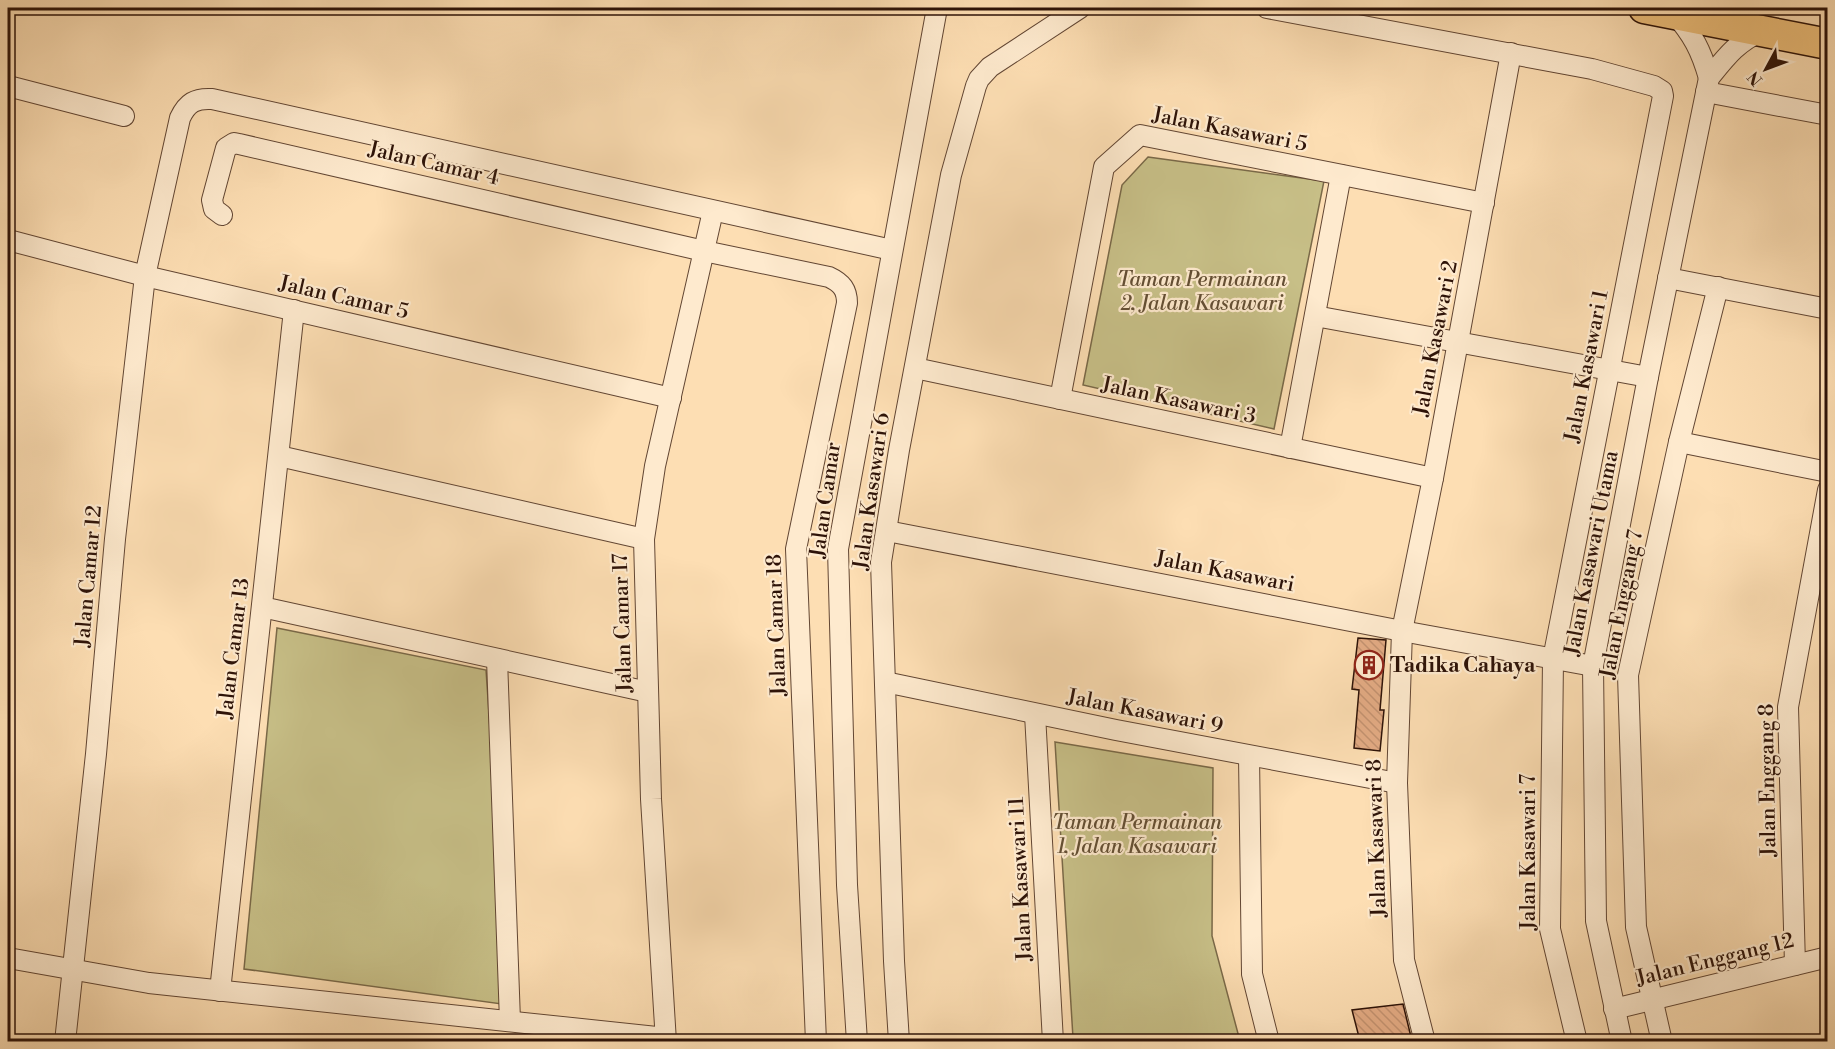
<svg xmlns="http://www.w3.org/2000/svg" width="1835" height="1049" font-family="'Libre Bodoni',serif">
	<style>
		.park { fill: #c7bf87; stroke: #7a6948; stroke-width: 1.5 }
		.building { fill: url(#building-back-hatch); stroke: #2e1308; stroke-width: 1.5 }
		.lines { fill: none; stroke-linecap: round; stroke-linejoin: round }
		.street-casing { stroke: #624633; stroke-width: 22 }
		.primary-casing { stroke: #2e1308; stroke-width: 33 }
		.street { stroke: #feeace; stroke-width: 20 }
		.primary { stroke: #eebf7a; stroke-width: 30 }
		.labels { text-anchor: middle; stroke-width: 4.5; stroke-linejoin: round; paint-order: stroke }
		.street-label { font-size: 21px; fill: #2e1308; stroke: #feeace }
		.park-label { font-size: 21px; font-style: italic; fill: #644f34; stroke: #feeace }
		.poi-label { font-size: 21px; font-weight: bold; fill: #2e1308; stroke: #feeace; text-anchor: start }
	</style>
	<defs>
		<pattern id="building-back-hatch" width="6" height="6" patternUnits="userSpaceOnUse" patternTransform="scale(1.5)"><rect width="6" height="6" fill="#e3ab84"/><path d="M-1 5l2 2M0 0l6 6M5-1l2 2" fill="none" stroke="#c39270"/></pattern>
	</defs>
	<rect width="100%" height="100%" fill="#fddeb3"/>
	<filter id="stains"><feTurbulence type="fractalNoise" baseFrequency=".00333" numOctaves="4"/><feColorMatrix values="0 0 0 0 .2 0 0 0 0 .09 0 0 0 0 .02 0 0 0 .5 -.17"/></filter>
	<radialGradient id="worn" r=".72"><stop offset=".6" stop-color="#630" stop-opacity="0"/><stop offset="1" stop-color="#630" stop-opacity=".3"/></radialGradient>
	<g class="park">
		<path d="M 1148,157 L 1324,181 L 1274,429 L 1083,385 L 1122,185 Z"/>
		<path d="M 277,628 L 486,670 L 509,1005 L 244,969 Z"/>
		<path d="M 1055,742 L 1213,768 L 1212,936 L 1240,1041 L 1092,1042 L 1073,1038 Z"/>
	</g>
	<g class="building">
		<path d="M 1358,638 L 1386,640 L 1380,710 L 1384,710 L 1380,751 L 1354,748 L 1359,690 L 1352,689 Z"/>
		<path d="M 1403,1004 L 1412,1041 L 1360,1041 L 1352,1010 Z"/>
	</g>
	<g class="lines">
		<g class="street-casing">
			<g id="street">
				<path d="M 1267,8 L 1592,69 L 1654,86 L 1662,91 L 1663,96 L 1553,659 L 1550,929 L 1577,1042"/>
				<path d="M 1674,13 C 1693,35 1701,50 1709,78"/>
				<path d="M 8,86 L 124,116"/>
				<path d="M 1706,92 L 1828,115"/>
				<path d="M 222,215 L 214,209 L 212,200 L 226,148 L 234,143 L 239,144 L 704,251 L 829,277 C 842,283 847,290 847,303 L 796,549 L 816,1042"/>
				<path d="M 8,240 L 145,276 L 671,398"/>
				<path d="M 1668,278 L 1828,309"/>
				<path d="M 1315,316 L 1648,377"/>
				<path d="M 915,368 L 1433,478"/>
				<path d="M 1060,399 L 1104,167 L 1140,135 L 1484,203"/>
				<path d="M 1679,442 L 1828,472"/>
				<path d="M 1290,448 L 1341,175"/>
				<path d="M 279,456 L 644,539"/>
				<path d="M 887,531 L 1402,631 L 1593,666"/>
				<path d="M 262,607 L 648,692"/>
				<path d="M 497,659 L 510,1021"/>
				<path d="M 885,682 L 1116,730 L 1397,783"/>
				<path d="M 1035,714 L 1053,1042"/>
				<path d="M 1249,756 L 1252,974 L 1269,1042"/>
				<path d="M 8,958 L 149,983 L 666,1038"/>
				<path d="M 1795,965 L 1788,707 L 1828,490"/>
				<path d="M 220,991 C 243,764 271,537 294,310"/>
				<path d="M 1614,1009 L 1828,957"/>
				<path d="M 65,1042 L 96,754 L 115,539 L 145,276 L 180,118 C 187,103 195,98 212,99 L 892,250"/>
				<path d="M 666,1042 L 651,799 L 644,539 L 655,466 L 713,211"/>
				<path d="M 857,1042 L 847,885 L 838,549 L 937,8"/>
				<path d="M 899,1042 L 894,961 L 881,562 L 899,450 L 951,175 L 976,86 L 979,79 L 990,67 L 1080,8"/>
				<path d="M 1425,1042 L 1404,960 L 1397,783 L 1402,631 L 1433,478 L 1511,53"/>
				<path d="M 1622,1042 L 1596,921 L 1593,666 L 1648,377 L 1709,78 C 1726,57 1737,42 1762,31"/>
				<path d="M 1662,1042 L 1636,927 L 1628,675 L 1679,442 L 1718,287"/>
			</g>
		</g>
		<g class="primary-casing">
			<path id="primary" d="M 1644,8 L 1828,44"/>
		</g>
		<use href="#street" class="street"/>
		<use href="#primary" class="primary"/>
	</g>
	<defs>
		<g id="building-ring" transform="scale(1.5)"><circle r="9.5" fill="#feeace" stroke="#8f2418" stroke-width="1.5"/><path d="M-4-6H4V6H1V3H-1V6H-4ZM-2.5-4.3h1.7v1.8h-1.7ZM.8-4.3h1.7v1.8H.8ZM-2.5-1h1.7V.8h-1.7ZM.8-1h1.7V.8H.8Z" fill="#8f2418"/></g>
	</defs>
	<g fill-rule="evenodd">
		<use href="#building-ring" x="1369" y="665"/>
	</g>
	<g class="labels">
		<g class="street-label">
			<text transform="translate(1230 129) rotate(11)" y="7">Jalan Kasawari 5</text>
			<text transform="translate(434 163) rotate(13)" y="7">Jalan Camar 4</text>
			<text transform="translate(344 297) rotate(13)" y="7">Jalan Camar 5</text>
			<text transform="translate(1435 338) rotate(-79)" y="7">Jalan Kasawari 2</text>
			<text transform="translate(1586 366) rotate(-79)" y="7">Jalan Kasawari 1</text>
			<text transform="translate(1179 400) rotate(12)" y="7">Jalan Kasawari 3</text>
			<text transform="translate(871 491) rotate(-82)" y="7">Jalan Kasawari 6</text>
			<text transform="translate(825 500) rotate(-82)" y="7">Jalan Camar</text>
			<text transform="translate(1591 553) rotate(-79)" y="7">Jalan Kasawari Utama</text>
			<text transform="translate(1225 571) rotate(11)" y="7">Jalan Kasawari</text>
			<text transform="translate(88 576) rotate(-85)" y="7">Jalan Camar 12</text>
			<text transform="translate(1621 604) rotate(-79)" y="7">Jalan Enggang 7</text>
			<text transform="translate(622 623) rotate(-92)" y="7">Jalan Camar 17</text>
			<text transform="translate(776 625) rotate(-92)" y="7">Jalan Camar 18</text>
			<text transform="translate(233 648) rotate(-83)" y="7">Jalan Camar 13</text>
			<text transform="translate(1145 711) rotate(11)" y="7">Jalan Kasawari 9</text>
			<text transform="translate(1767 780) rotate(-91)" y="7">Jalan Enggang 8</text>
			<text transform="translate(1376 838) rotate(-92)" y="7">Jalan Kasawari 8</text>
			<text transform="translate(1528 852) rotate(-90)" y="7">Jalan Kasawari 7</text>
			<text transform="translate(1020 879) rotate(-93)" y="7">Jalan Kasawari 11</text>
			<text transform="translate(1715 959) rotate(-14)" y="7">Jalan Enggang 12</text>
		</g>
		<g class="park-label">
			<text x="1202" y="286">Taman Permainan<tspan x="1202" dy="24">2, Jalan Kasawari</tspan></text>
			<text x="1137" y="829">Taman Permainan<tspan x="1137" dy="24">1, Jalan Kasawari</tspan></text>
		</g>
		<g class="poi-label">
			<text x="1390" y="672">Tadika Cahaya</text>
		</g>
	</g>
	<rect width="1835" height="1049" fill="none" stroke="#fddeb3" stroke-width="30"/>
	<rect x="9" y="9" width="1817" height="1031" fill="none" stroke="#2e1308" stroke-width="3"/>
	<rect x="15" y="15" width="1805" height="1019" fill="none" stroke="#2e1308" stroke-width="1.5"/>
	<g transform="translate(1766 69) rotate(229)" stroke="#feeace" stroke-width="4.5" paint-order="stroke">
	<path d="M0-4.5L10 22L0 15L-10 22Z" fill="#2e1308"/>
	<text y="-9" font-size="16" font-weight="bold" text-anchor="middle" fill="#2e1308">N</text>
	</g>
	<rect width="100%" height="100%" filter="url(#stains)"/>
	<rect width="100%" height="100%" fill="url(#worn)"/>
</svg>
